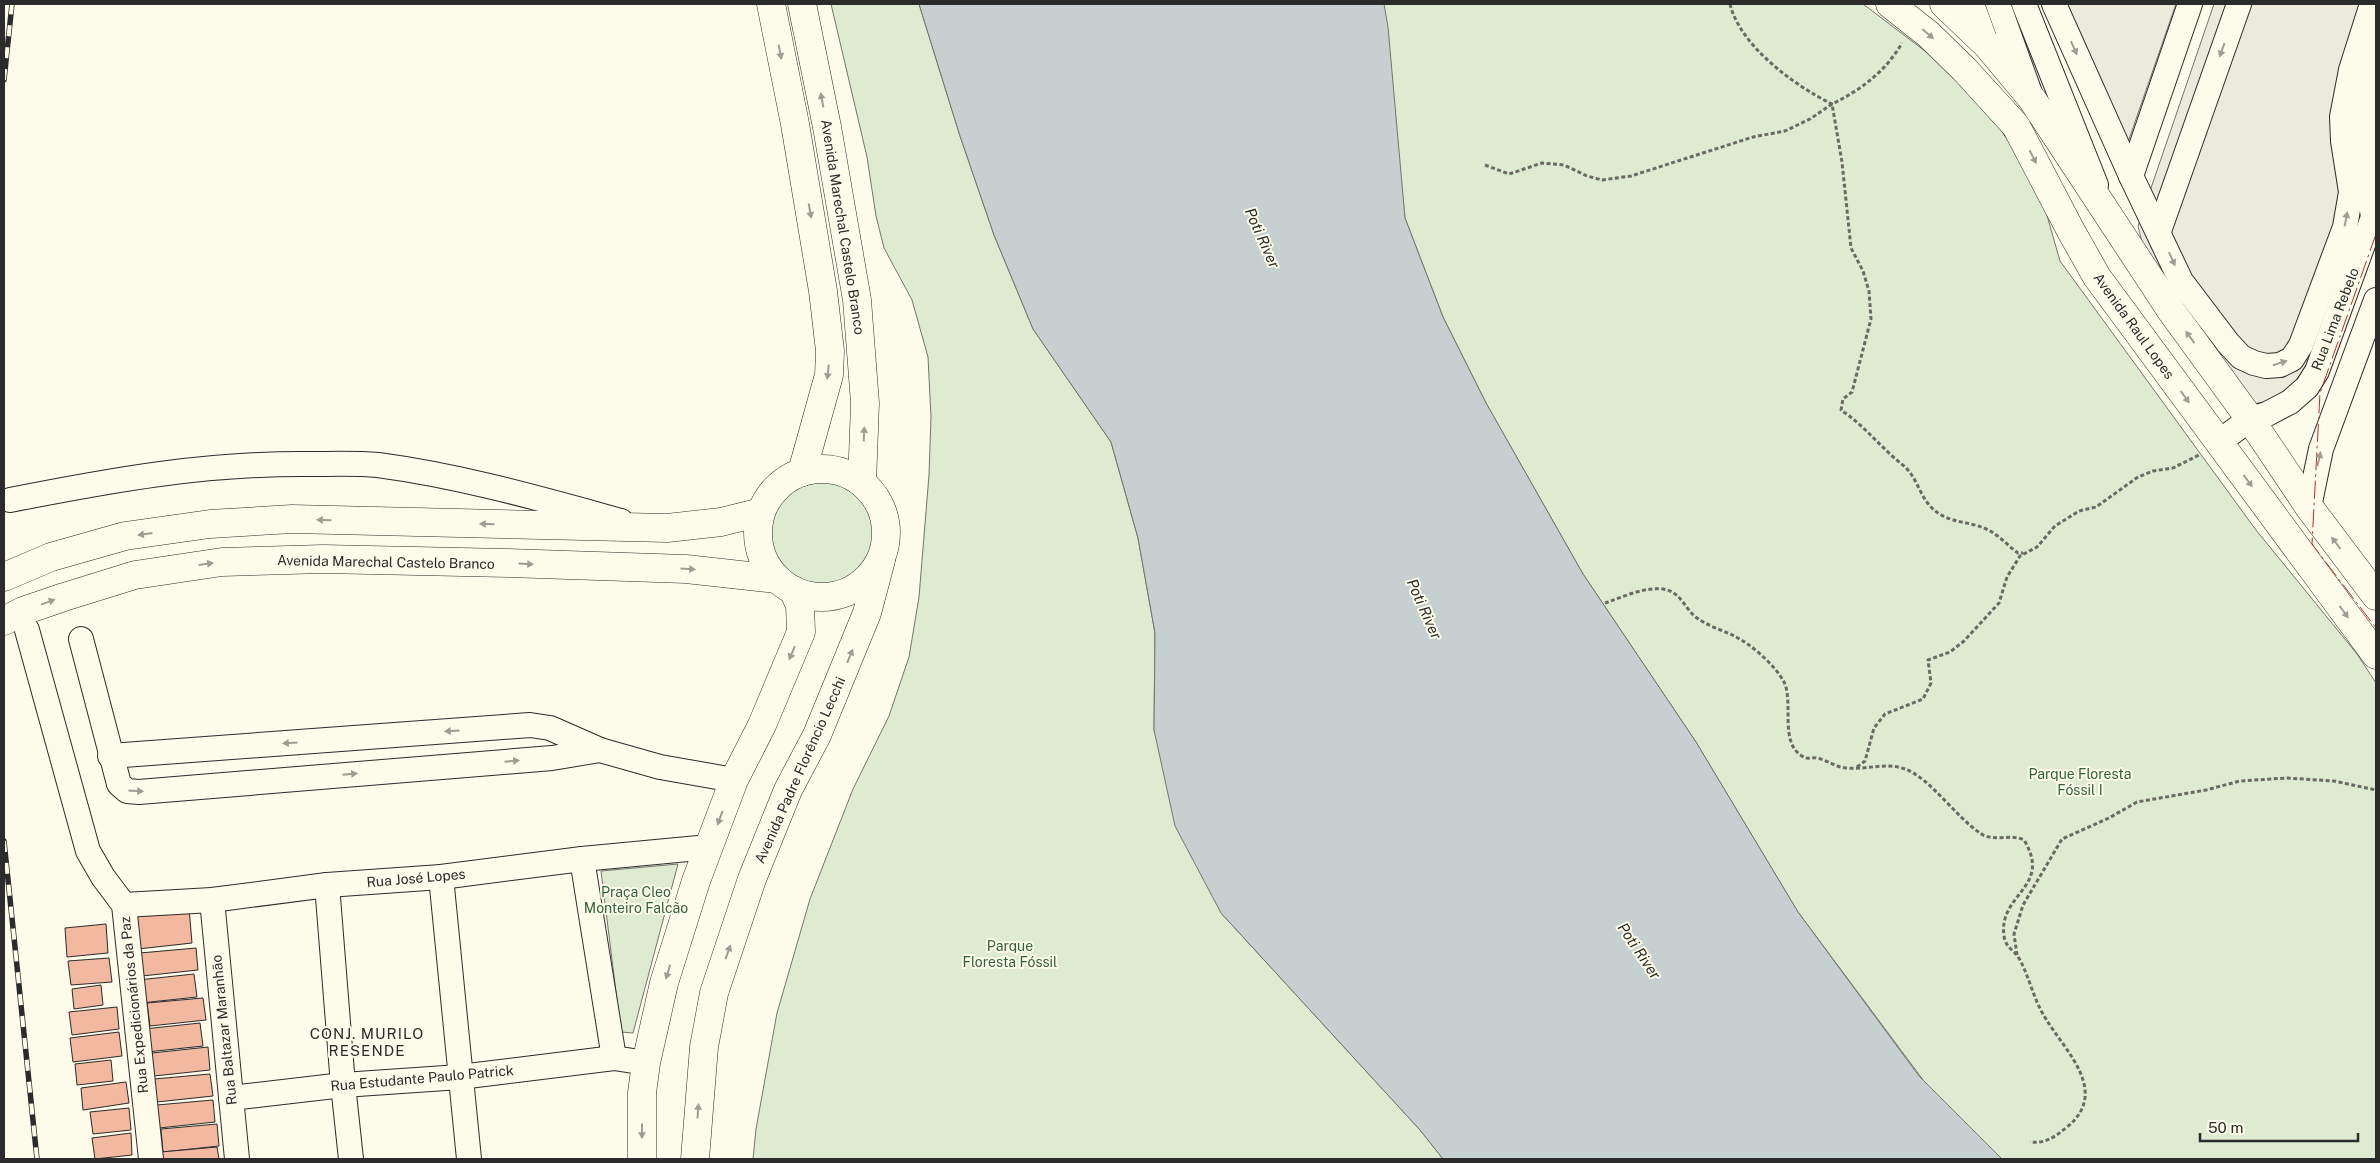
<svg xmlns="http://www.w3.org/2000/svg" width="2380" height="1163" font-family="'Public Sans',sans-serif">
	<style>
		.green { fill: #deebd1; stroke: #74746e }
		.parking { fill: #eceadb; stroke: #74746e }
		.water { fill: #c7d0d0; stroke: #74746e }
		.building { fill: #f2b8a0; stroke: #2b2b2b }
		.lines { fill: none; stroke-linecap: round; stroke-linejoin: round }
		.minor-casing { stroke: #2b2b2b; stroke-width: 26 }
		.major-casing { stroke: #2b2b2b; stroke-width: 29 }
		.path { stroke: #6a6964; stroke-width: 3; stroke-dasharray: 4 2.5; stroke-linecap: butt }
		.minor { stroke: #fdfbea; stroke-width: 24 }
		.major { stroke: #fdfbea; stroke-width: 28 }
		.rail-casing { stroke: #2b2b2b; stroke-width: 5.5 }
		.rail { stroke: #fdfbea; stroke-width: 4; stroke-dasharray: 11; stroke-linecap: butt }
		.power { stroke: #c62828; stroke-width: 1; stroke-dasharray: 18 4 2.5 4; stroke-linecap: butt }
		.oneway { fill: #9e9d94 }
		.labels { text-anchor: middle; stroke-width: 4; stroke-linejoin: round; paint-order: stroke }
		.street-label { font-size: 14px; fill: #2b2b2b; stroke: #fdfbea }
		.park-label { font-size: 14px; fill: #34623c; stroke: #fdfbea }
		.water-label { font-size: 15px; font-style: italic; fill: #2b2b2b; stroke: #fdfbea }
		.neighbourhood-label { font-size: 15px; letter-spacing: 1px; fill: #2b2b2b; stroke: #fdfbea }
	</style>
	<rect width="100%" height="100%" fill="#fdfbea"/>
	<g class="green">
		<path d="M 831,4 L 919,4 L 960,136 L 994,235 L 1033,329 L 1111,442 L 1138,538 L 1155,633 L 1154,730 L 1221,913 L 1420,1130 L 1443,1159 L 753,1159 L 756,1129 L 777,1013 L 810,899 L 853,789 L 889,716 L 909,657 L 919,597 L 929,475 L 931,417 L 928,357 L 912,300 L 884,248 L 876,216 L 867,157 Z"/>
		<path d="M 1379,4 L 1863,4 L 1954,73 L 1989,113 L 2018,155 L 2044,205 L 2060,261 L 2256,530 L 2357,654 L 2376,683 L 2376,1159 L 1982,1159 L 1798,912 L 1696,742 L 1583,574 L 1486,403 L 1443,317 L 1405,218 Z"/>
		<circle cx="822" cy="533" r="51"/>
		<path d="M 678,864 L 633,1033 L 621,1032 L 601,871 Z"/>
	</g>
	<g class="parking">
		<path d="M 2060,4 L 2176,4 L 2127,145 Z"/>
		<path d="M 2214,4 L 2376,4 L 2357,218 L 2309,363 L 2292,386 L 2268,401 L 2254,404 L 2214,352 L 2142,242 L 2138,226 Z"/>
	</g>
	<path class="water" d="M 919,4 L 1384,4 L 1388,27 L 1405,218 L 1443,317 L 1486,403 L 1583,574 L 1696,742 L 1798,912 L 1919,1076 L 2002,1159 L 1443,1159 L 1420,1130 L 1221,913 L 1175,826 L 1154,730 L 1155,633 L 1138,538 L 1111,442 L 1033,329 L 994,235 L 960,136 Z"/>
	<g class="building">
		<path d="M 189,908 L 192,943 L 138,949 L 134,914 Z"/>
		<path d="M 106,924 L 108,953 L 67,957 L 65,928 Z"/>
		<path d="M 196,948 L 198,970 L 142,976 L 140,953 Z"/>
		<path d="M 109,958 L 112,982 L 71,985 L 68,961 Z"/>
		<path d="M 194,974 L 197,997 L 141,1003 L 138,980 Z"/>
		<path d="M 101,985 L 103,1005 L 74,1009 L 72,989 Z"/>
		<path d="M 203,998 L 206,1020 L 150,1026 L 147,1003 Z"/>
		<path d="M 117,1007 L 119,1029 L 72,1035 L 69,1012 Z"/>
		<path d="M 200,1023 L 203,1046 L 147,1052 L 144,1029 Z"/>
		<path d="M 119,1032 L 122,1056 L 73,1062 L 70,1038 Z"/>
		<path d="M 208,1047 L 210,1070 L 154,1076 L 152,1053 Z"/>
		<path d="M 111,1060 L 113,1081 L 77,1085 L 75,1064 Z"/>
		<path d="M 210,1074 L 213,1096 L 157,1102 L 154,1079 Z"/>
		<path d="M 126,1082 L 129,1103 L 83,1110 L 81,1088 Z"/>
		<path d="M 213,1100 L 215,1122 L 159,1128 L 157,1105 Z"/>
		<path d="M 129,1108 L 131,1130 L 93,1134 L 90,1112 Z"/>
		<path d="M 217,1124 L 219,1146 L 163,1152 L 161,1129 Z"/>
		<path d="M 131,1133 L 132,1155 L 95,1159 L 92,1138 Z"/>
		<path d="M 217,1147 L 219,1159 L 162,1159 L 161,1152 Z"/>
	</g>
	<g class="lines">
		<g class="minor-casing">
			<g id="minor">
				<path d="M 1972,4 L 1987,45"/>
				<path d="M 1998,4 L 2030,93"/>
				<path d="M 2024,4 L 2096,185"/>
				<path d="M 2054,4 L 2131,176 L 2181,281 L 2228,343 L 2241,357 L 2254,363 L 2266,366 L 2280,365 L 2292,359 L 2301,345 L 2345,227 L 2351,192 L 2343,141 L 2342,117 L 2351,70 L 2372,4"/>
				<path d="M 2131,176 L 2190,4"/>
				<path d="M 2373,217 C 2363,150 2357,110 2376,44"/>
				<path d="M 2159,231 L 2239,4"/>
				<path d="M 2219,442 L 2250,419 L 2267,414 L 2290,402 L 2307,387 L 2317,371 L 2376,209"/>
				<path d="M 10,500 C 112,480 205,463 310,464 C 332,464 356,463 378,465 C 461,476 541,499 621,521"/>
				<path d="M 2309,507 L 2321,449 L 2376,300"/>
				<path d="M 27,630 L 88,851 L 103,877 L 124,905 L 151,1159"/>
				<path d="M 81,639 L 119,784 L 127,791 L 139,792 L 552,758 L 600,750"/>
				<path d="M 110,756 L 530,725 L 550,728 L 600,750 L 660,767 L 734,780"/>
				<path d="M 582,859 L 614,1058 L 646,1063"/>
				<path d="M 441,877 L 469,1159"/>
				<path d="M 327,885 L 343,1085 L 351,1159"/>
				<path d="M 212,900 L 237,1159"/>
				<path d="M 124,905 L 212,900 L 327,885 L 441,877 L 582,859 L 709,847"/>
				<path d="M 231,1098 L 343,1085 L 460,1077 L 614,1058"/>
			</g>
		</g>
		<g class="major-casing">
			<g id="major">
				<path d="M 771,4 L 795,124 L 823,291 L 830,351 L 829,375 L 802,472"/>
				<path d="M 802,4 L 827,127 L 857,300 L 865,403 L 862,483"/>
				<path d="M 1890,4 L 1928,34 L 1964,69 L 2016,126 L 2071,231 L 2097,277 L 2376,655"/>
				<path d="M 1944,4 L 1987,45 L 2032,99 L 2172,312 L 2250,419 L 2309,507 L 2376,596"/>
				<circle cx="822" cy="533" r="64"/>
				<path d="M 4,577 L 51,557 L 125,536 L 210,524 L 292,519 L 667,528 L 721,522 L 761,512"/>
				<path d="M 4,621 L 23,611 L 64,597 L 135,575 L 222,562 L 323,559 L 508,563 L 686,569 L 777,579"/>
				<path d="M 642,1159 L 642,1093 L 646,1063 L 664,983 L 696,881 L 734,780 L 762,725 L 801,632 L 800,605 L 793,590"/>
				<path d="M 695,1159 L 704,1047 L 714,993 L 752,879 L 788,790 L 817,735 L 867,613 L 881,560"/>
			</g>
		</g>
		<g class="path">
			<path d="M 1730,4 C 1740,46 1795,86 1832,104 C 1861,90 1886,71 1902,43"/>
			<path d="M 1485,165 L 1509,174 L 1542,163 L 1564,165 L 1587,176 L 1602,180 L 1631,176 L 1753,137 L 1785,131 L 1810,119 L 1832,104 L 1842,162 L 1851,248 L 1863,271 L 1869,291 L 1871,319 L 1852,392 L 1843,399 L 1841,410 C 1865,426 1882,449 1904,466 C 1917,477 1920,497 1932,508 C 1947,523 1967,521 1984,528 C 1997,533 2007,545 2018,553 L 2023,553"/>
			<path d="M 1605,603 C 1623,597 1643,587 1663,589 C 1682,592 1684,609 1697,618 C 1708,626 1722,630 1734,636 C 1751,644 1775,665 1784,682 C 1794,703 1779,742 1802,756 C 1807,760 1812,757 1817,758 C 1827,760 1835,767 1846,768 C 1866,770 1885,762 1905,769 C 1929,777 1957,818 1980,833 C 1993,843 2011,833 2024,840 C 2053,888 1998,893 2004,936 C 2006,949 2015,950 2020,960 C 2030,979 2034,1001 2046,1019 C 2066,1052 2110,1092 2067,1127 C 2055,1137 2045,1144 2030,1142"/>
			<path d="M 1857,767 L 1865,761 L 1874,728 L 1885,714 L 1923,699 L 1931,683 L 1928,660 L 1950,652 L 1964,641 L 1999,603 L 2007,577 L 2020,556 L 2037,547 L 2055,526 L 2079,511 L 2096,507 L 2138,477 L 2153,471 L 2173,468 L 2199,455"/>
			<path d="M 2017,955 L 2014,934 L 2023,905 L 2062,839 L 2109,818 L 2137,802 L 2206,790 L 2240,781 L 2287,778 L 2334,781 L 2376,790"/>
		</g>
		<use href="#minor" class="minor"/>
		<use href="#major" class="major"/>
		<g class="rail-casing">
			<g id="rail">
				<path d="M 4,80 L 12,4"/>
				<path d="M 4,841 L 37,1159"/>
			</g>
		</g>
		<use href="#rail" class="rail"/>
		<path class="power" d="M 2376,234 L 2320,393 L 2312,544 L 2376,628"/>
	</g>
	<defs><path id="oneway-solid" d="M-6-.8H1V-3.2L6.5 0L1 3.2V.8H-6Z" transform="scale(1.25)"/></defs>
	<g class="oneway">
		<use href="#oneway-solid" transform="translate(1928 34) rotate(41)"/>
		<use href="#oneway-solid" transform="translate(2074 48) rotate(66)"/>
		<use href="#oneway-solid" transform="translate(2222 50) rotate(110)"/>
		<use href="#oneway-solid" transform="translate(780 52) rotate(79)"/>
		<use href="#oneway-solid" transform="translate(822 100) rotate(-101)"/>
		<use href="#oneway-solid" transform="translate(2033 157) rotate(63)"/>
		<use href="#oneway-solid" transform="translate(810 211) rotate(80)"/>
		<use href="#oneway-solid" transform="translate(2346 219) rotate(-79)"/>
		<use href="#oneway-solid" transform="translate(2172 259) rotate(66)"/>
		<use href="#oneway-solid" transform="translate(2190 337) rotate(-126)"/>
		<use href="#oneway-solid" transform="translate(2280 363) rotate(-18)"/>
		<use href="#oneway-solid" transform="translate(828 372) rotate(96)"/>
		<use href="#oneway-solid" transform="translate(2185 397) rotate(54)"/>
		<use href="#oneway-solid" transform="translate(864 434) rotate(-88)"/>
		<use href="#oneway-solid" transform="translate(2319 459) rotate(-77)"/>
		<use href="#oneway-solid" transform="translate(2248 481) rotate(54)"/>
		<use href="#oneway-solid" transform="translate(324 520) rotate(-179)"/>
		<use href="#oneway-solid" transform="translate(487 524) rotate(-179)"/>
		<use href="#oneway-solid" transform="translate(145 534) rotate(172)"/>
		<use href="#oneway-solid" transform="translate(2336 543) rotate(-127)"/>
		<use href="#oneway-solid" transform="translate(206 564) rotate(-8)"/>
		<use href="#oneway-solid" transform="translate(526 564) rotate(3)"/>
		<use href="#oneway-solid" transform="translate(688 569) rotate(3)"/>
		<use href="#oneway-solid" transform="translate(48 602) rotate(-20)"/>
		<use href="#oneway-solid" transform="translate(2344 612) rotate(54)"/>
		<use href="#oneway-solid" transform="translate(792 653) rotate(113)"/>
		<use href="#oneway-solid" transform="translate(850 656) rotate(-68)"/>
		<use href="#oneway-solid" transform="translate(452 731) rotate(176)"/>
		<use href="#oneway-solid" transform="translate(290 743) rotate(176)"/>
		<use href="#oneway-solid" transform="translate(512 761) rotate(-5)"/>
		<use href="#oneway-solid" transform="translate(350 774) rotate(-5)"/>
		<use href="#oneway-solid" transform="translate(136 791) rotate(3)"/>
		<use href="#oneway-solid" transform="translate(720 818) rotate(110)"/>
		<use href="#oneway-solid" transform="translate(728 952) rotate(-71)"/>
		<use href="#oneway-solid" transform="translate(668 972) rotate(107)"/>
		<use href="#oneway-solid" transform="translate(698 1111) rotate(-86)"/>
		<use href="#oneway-solid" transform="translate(642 1131) rotate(90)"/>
	</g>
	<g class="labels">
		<g class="street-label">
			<text transform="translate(843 227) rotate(81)" y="5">Avenida Marechal Castelo Branco</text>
			<text transform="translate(2335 319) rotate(-69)" y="5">Rua Lima Rebelo</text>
			<text transform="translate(2134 326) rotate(54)" y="5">Avenida Raul Lopes</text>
			<text transform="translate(386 562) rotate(1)" y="5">Avenida Marechal Castelo Branco</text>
			<text transform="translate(800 770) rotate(-66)" y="5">Avenida Padre Florêncio Lecchi</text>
			<text transform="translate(416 878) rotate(-5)" y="5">Rua José Lopes</text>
			<text transform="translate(134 1005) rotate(-96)" y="5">Rua Expedicionários da Paz</text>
			<text transform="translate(224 1030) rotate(-96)" y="5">Rua Baltazar Maranhão</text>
			<text transform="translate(422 1078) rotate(-5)" y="5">Rua Estudante Paulo Patrick</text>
		</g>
		<g class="park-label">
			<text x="2080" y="779">Parque Floresta<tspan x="2080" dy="16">Fóssil I</tspan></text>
			<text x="636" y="897">Praça Cleo<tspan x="636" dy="16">Monteiro Falcão</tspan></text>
			<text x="1010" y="951">Parque<tspan x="1010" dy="16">Floresta Fóssil</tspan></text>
		</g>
		<g class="water-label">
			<text transform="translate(1262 238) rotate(66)" y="5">Poti River</text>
			<text transform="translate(1424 609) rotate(66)" y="5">Poti River</text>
			<text transform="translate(1639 951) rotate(56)" y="5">Poti River</text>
		</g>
		<g class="neighbourhood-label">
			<text x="367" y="1039">CONJ. MURILO<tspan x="367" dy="17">RESENDE</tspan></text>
		</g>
	</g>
	<rect width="2380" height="1163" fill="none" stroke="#2b2b2b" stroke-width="10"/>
	<path d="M2200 1133v8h158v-8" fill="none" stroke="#2b2b2b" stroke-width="2.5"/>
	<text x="2208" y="1133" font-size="15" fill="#2b2b2b" stroke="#fdfbea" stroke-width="4" paint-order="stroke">50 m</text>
</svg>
